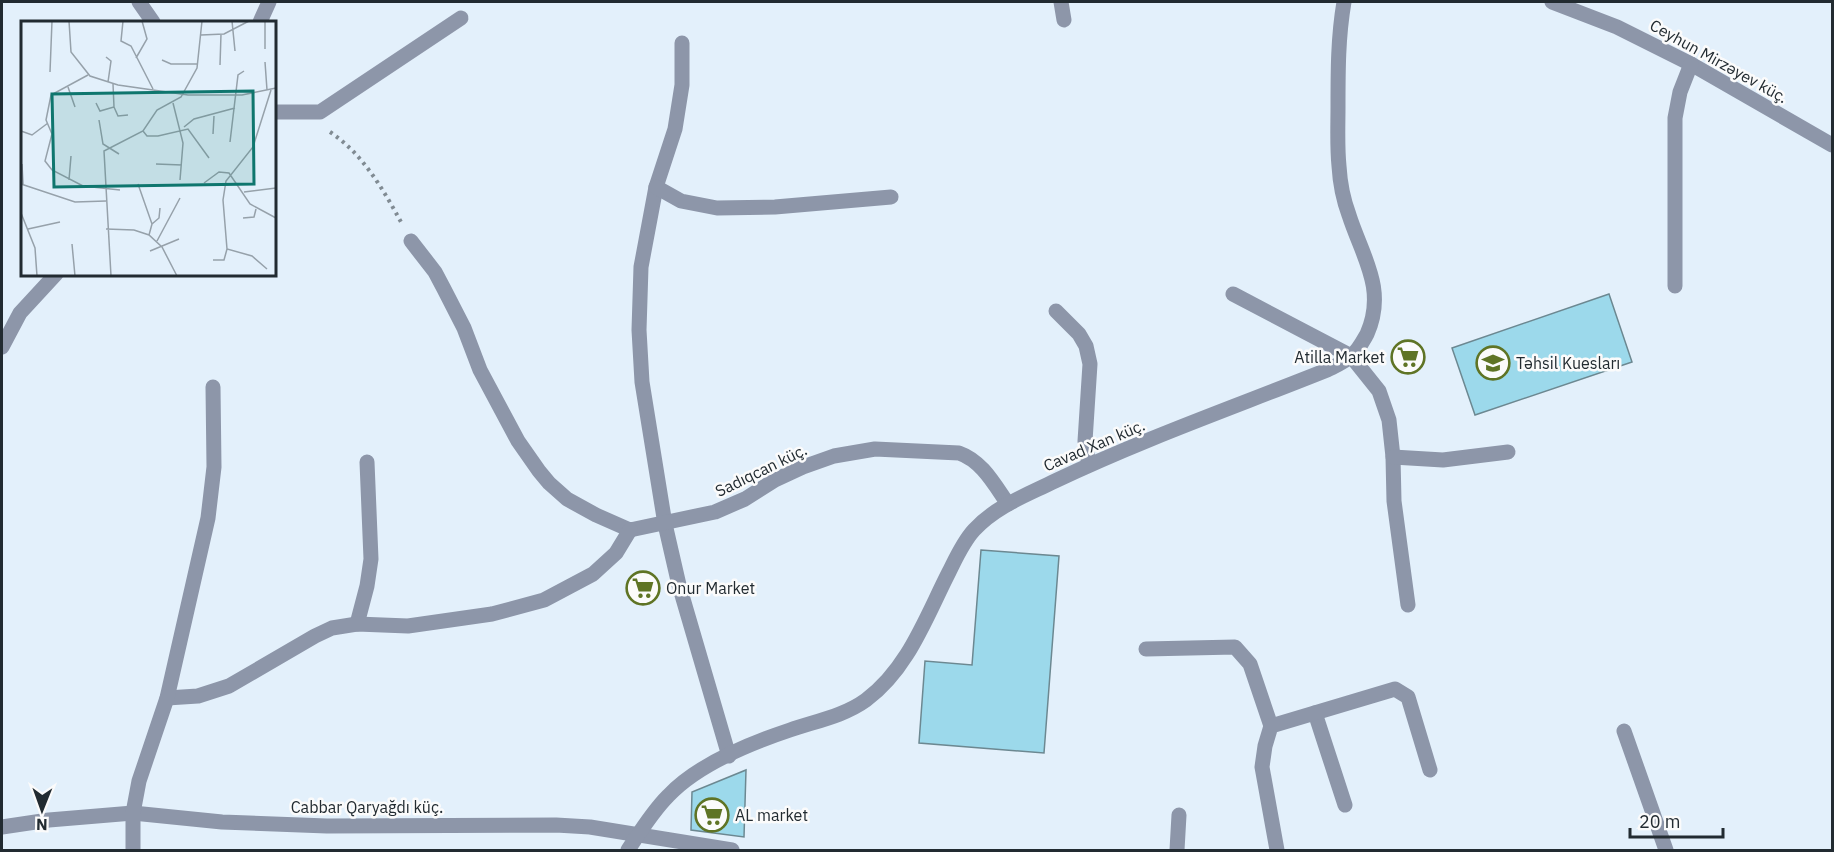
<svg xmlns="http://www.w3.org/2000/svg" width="1834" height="852" font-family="'IBM Plex Sans',sans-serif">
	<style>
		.building { fill: #9cd9eb; stroke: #6c8891; stroke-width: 1.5 }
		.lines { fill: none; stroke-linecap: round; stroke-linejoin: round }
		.path { stroke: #808b93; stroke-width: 4; stroke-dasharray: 3 4.5; stroke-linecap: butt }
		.minor { stroke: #8d96a9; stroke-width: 15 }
		.labels { text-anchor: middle; stroke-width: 5; stroke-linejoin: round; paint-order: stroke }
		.street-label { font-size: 16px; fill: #222b31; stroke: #fbfbfb }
		.poi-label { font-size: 16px; fill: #222b31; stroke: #fbfbfb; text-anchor: start }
		.inset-road { fill: none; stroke: #96a1aa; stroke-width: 1.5 }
		.view { fill: #0f766e; fill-opacity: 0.15; stroke: #0f766e; stroke-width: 3 }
		.inset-edge { fill: none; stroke: #222b31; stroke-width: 3 }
	</style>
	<rect width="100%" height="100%" fill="#e3f0fb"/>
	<g class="building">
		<path d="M 1609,294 L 1632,362 L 1475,415 L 1452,348 Z"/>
		<path d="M 981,550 L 1059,556 L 1044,753 L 919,743 L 925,661 L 972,665 Z"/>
		<path d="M 746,770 L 744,837 L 691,830 L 692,792 Z"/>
	</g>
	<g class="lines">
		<path class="path" d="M 330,132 C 362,153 383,189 401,222"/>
		<g class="minor">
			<path d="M 139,2 L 153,22"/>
			<path d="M 1061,2 L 1064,20"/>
			<path d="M 1552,2 L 1617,27 L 1691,64 L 1832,145"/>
			<path d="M 260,22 L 269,2"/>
			<path d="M 682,43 L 682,85 L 675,129 L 656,187 L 641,267 L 639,330 L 642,382 L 665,524 L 679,585 L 729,756"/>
			<path d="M 274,112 L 320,112 L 461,18"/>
			<path d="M 656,187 L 681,201 L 717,208 L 775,207 L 891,197"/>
			<path d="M 411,241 L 435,272 L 444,289 L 464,328 L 480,370 L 518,441 L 539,471 L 549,483 L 567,499 L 596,515 L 630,530 L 715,512 L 745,499 L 775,480 L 803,467 L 834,456 L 875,449 L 959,453 C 982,461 994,484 1008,504"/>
			<path d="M 1675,286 L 1675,118 L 1680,92 L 1691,64"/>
			<path d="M 1233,294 L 1351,356 L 1379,391 L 1389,420 L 1393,457 L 1394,501 L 1408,605"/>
			<path d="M 1056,311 L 1079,334 L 1086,346 L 1090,364 L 1085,441 L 1089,465"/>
			<path d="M 2,347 L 20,313 L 56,274"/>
			<path d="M 1393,457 L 1443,460 L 1508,452"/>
			<path d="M 357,624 L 367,586 L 371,559 L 367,462"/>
			<path d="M 1146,649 L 1235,647 L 1250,664 L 1271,726"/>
			<path d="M 167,698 L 198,696 L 229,686 L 315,636 L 332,628 L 357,624 L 408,626 L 492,614 L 544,600 L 593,574 L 616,553 L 630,530"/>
			<path d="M 1315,713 L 1345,805"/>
			<path d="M 1624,731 L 1666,850"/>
			<path d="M 2,827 L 49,820 L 133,813 L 222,822 L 327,826 L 556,825 L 590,827 L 732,850"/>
			<path d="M 133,850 L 133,813 L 139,781 L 167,698 L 208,518 L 214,467 L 213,387"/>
			<path d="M 628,850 C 640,832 652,812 668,796 C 697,765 751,743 790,730 C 816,721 844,716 866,700 C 908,669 926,617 949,572 C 956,558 963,542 974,530 C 996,506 1027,495 1055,481 C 1143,439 1237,406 1327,370 C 1335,366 1345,362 1351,356 C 1358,351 1363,341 1367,334 C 1387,289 1362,256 1349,215 C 1343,199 1340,183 1339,166 C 1337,147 1338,126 1338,107 C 1338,71 1338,37 1344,2"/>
			<path d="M 1177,850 L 1179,815"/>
			<path d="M 1277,850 L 1262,767 L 1265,746 L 1271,726 L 1395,689 L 1408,697 L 1430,770"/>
		</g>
	</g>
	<defs>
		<g id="supermarket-ring" transform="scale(1.725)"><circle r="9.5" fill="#fbfbfb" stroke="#5f7425" stroke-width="1.5"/><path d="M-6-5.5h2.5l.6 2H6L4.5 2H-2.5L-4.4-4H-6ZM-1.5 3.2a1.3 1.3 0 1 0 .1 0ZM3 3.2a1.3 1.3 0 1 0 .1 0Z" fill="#5f7425"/></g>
		<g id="school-ring" transform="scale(1.725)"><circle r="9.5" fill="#fbfbfb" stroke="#5f7425" stroke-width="1.5"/><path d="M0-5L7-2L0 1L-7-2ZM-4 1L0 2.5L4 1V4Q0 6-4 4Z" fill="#5f7425"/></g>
	</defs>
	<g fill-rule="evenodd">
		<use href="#supermarket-ring" x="1408" y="357"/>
		<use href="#school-ring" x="1493" y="363"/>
		<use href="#supermarket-ring" x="643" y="588"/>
		<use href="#supermarket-ring" x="712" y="815"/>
	</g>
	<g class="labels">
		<g class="street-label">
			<text transform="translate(1719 61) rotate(29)" y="6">Ceyhun Mirzəyev küç.</text>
			<text transform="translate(1094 445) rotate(-23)" y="6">Cavad Xan küç.</text>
			<text transform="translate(761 470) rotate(-26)" y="6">Sadıqcan küç.</text>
			<text x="367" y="813">Cabbar Qaryağdı küç.</text>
		</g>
		<g class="poi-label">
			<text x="1385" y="363" text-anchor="end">Atilla Market</text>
			<text x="1516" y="369">Təhsil Kuesları</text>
			<text x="666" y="594">Onur Market</text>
			<text x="735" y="821">AL market</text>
		</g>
	</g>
	<g transform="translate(21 21)">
		<rect width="255" height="255" fill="#e3f0fb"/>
		<path class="inset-road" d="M 48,0 L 50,31 L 69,55 L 97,64 L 167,74 L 221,74 L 255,67M 102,0 L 100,20 L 110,25 L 132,68M 211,0 L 214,30M 244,0 L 244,28M 180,14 L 203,13 L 228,0M 85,36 L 90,40 L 87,61M 115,37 L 126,18 L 121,0M 141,39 L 150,43 L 177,43M 244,41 L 246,69M 199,44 L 200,13M 29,51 L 31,0M 67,54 L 30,74 L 25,99 L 31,113 L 24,140 L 31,149 L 62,165 L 99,169M 47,66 L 54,86M 75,82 L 79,90 L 93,86 L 92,63M 152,82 L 162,122 L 159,159M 93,86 L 97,95 L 107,94M 78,99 L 82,123 L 98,133M 163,106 L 173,98 L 214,87M 0,110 L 11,114 L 27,102M 122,110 L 126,115 L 137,115 L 167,108 L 188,137M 192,113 L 193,95M 209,121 L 217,54 L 223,50M 1,143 L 2,163M 135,143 L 161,144M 48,159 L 50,135M 183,162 L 198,151 L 208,152 L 229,183 L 255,197M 0,163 L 54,181 L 85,180M 117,163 L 131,203 L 128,214M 223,171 L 255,167M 0,192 L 14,227 L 16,255M 222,197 L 233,196 L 235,188M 131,203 L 138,197 L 139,187M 7,208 L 39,201M 85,208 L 113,209 L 128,214 L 141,226 L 156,255M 136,220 L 159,177M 51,223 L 54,255M 129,230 L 158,218M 192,239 L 203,239 L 206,228M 246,248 L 231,235 L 206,228 L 202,179 L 205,160 L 232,126 L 250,69M 90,255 L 83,130 L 122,110 L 136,89 L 160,76 L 176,47 L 181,0"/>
		<path class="view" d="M 232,70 L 233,163 L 33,166 L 31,73 Z"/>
		<rect width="255" height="255" class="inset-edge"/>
	</g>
	<rect width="1834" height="852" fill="none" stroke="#222b31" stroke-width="6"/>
	<g transform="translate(42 810) rotate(181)" stroke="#fbfbfb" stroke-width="4.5" paint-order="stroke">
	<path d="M0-4.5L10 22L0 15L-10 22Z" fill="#222b31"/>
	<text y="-9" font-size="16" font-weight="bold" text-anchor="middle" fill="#222b31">N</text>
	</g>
	<path d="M1630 828v9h93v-9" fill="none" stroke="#222b31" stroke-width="3"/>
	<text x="1639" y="828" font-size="18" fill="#222b31" stroke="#fbfbfb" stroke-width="4.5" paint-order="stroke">20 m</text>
</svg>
